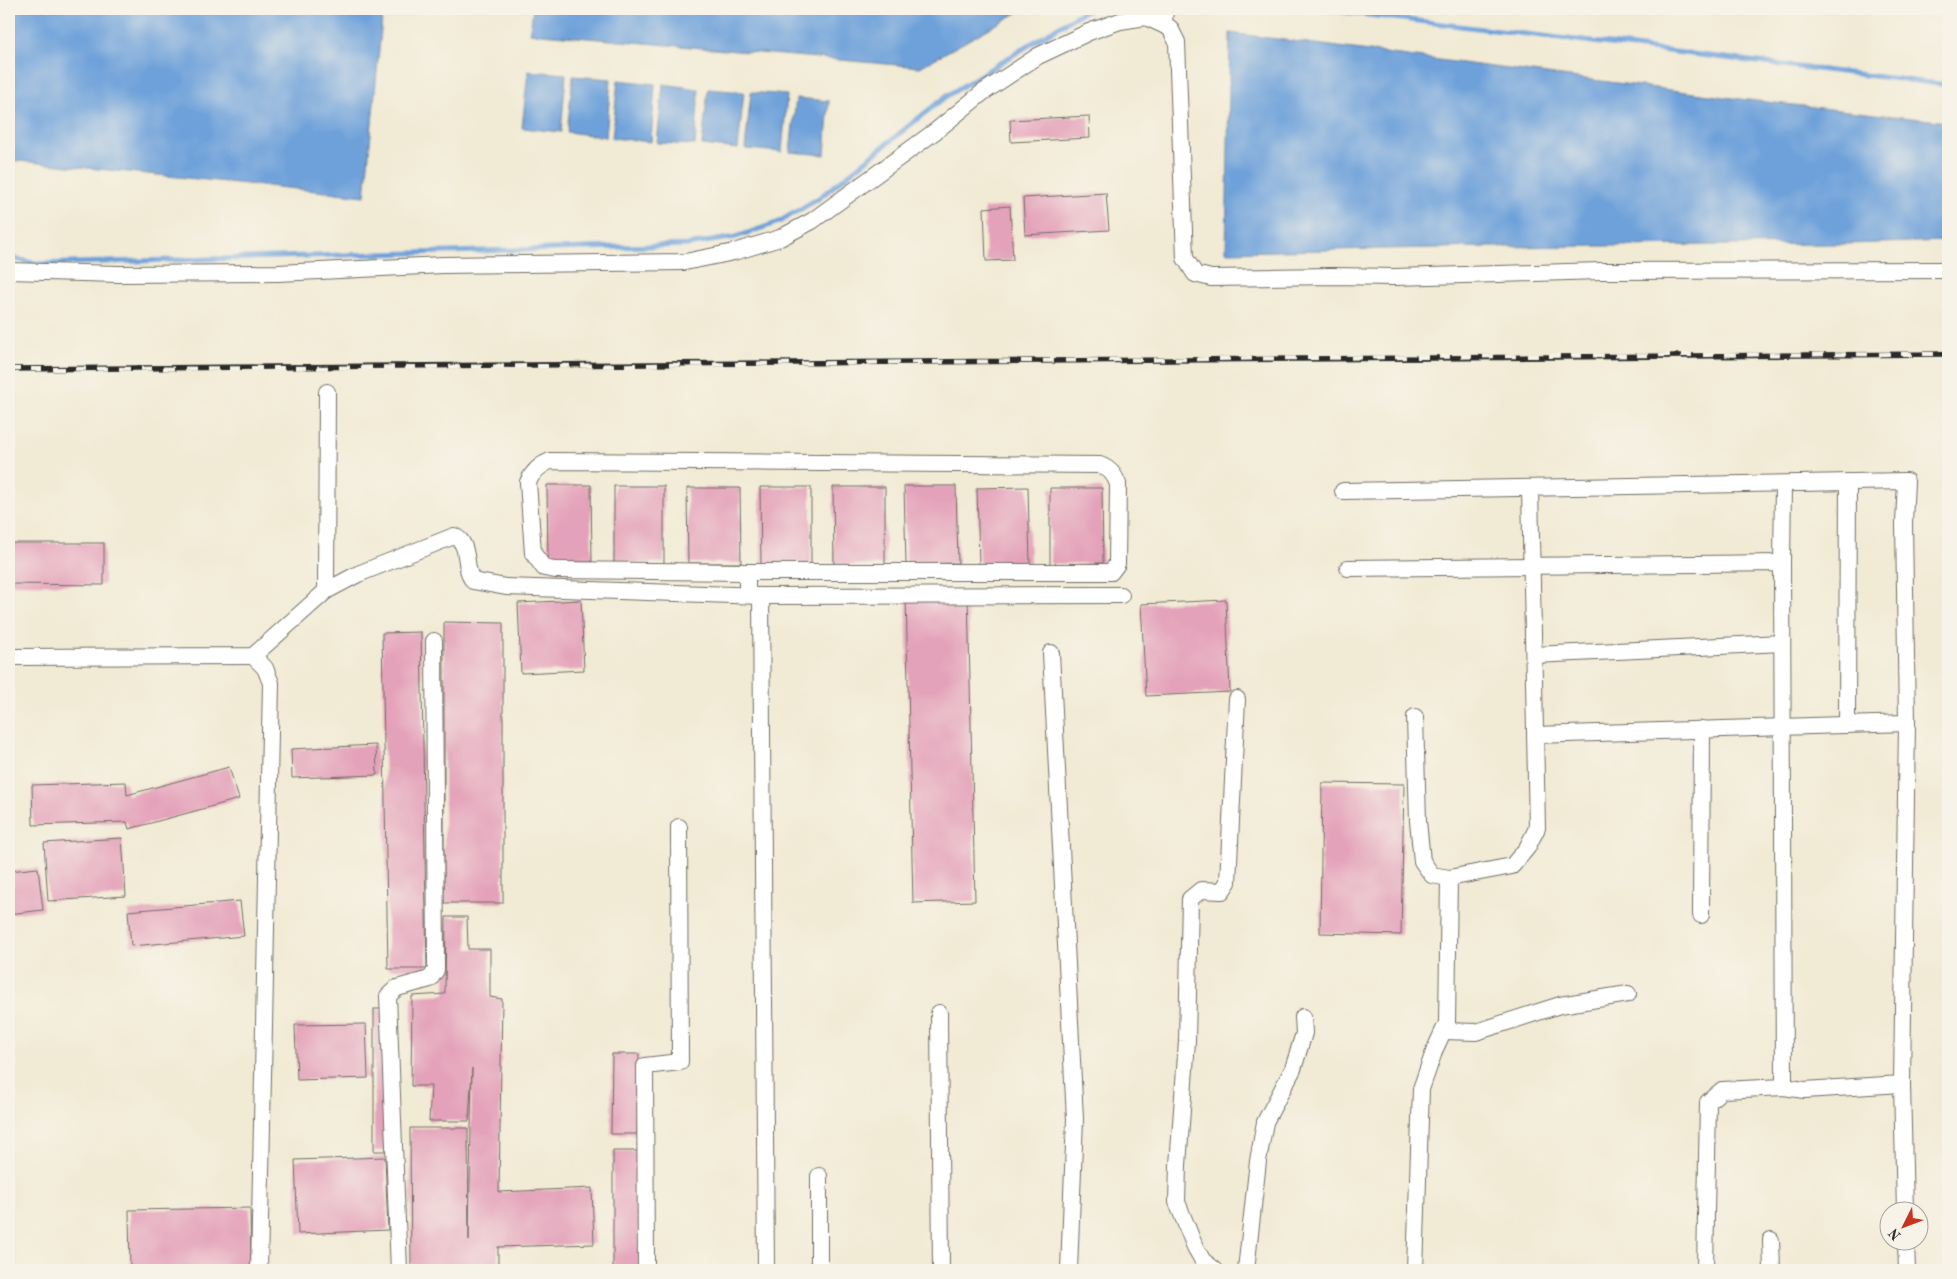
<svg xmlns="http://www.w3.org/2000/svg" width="1957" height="1279" font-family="'Old Standard TT',serif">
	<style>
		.water { fill: #6ea1da; stroke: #4c6682 }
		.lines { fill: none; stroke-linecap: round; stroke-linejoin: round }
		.stream { stroke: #6ea1da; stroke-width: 5 }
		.building { fill: #e4a2ba }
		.minor-casing { stroke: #706e66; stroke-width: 18 }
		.minor { stroke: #fff; stroke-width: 16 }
		.rail-casing { stroke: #2b2b2b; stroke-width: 5.5 }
		.rail { stroke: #f7f3e8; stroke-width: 4; stroke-dasharray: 11; stroke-linecap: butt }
	</style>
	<rect width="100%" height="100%" fill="#f7f3e8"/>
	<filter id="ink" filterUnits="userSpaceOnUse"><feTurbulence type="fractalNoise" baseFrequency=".02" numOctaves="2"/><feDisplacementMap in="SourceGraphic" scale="10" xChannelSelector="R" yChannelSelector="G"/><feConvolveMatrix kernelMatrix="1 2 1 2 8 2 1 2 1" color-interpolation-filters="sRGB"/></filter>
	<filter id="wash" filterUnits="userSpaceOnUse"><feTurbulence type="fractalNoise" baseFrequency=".0096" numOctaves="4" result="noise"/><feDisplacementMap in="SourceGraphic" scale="20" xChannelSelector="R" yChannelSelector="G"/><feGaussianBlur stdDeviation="1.12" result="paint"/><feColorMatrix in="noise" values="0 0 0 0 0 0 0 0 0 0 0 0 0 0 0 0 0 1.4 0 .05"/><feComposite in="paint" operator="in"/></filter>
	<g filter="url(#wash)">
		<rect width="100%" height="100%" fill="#f1ead4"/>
		<g class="water">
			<path d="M 9,9 L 383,9 L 365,196 L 9,160 Z"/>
			<path d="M 533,9 L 1024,9 L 920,67 L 530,33 Z"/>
			<path d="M 1230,33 L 1748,100 L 1948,122 L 1948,241 L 1846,244 L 1488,247 L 1226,252 Z"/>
			<path d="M 528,71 L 566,74 L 561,132 L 522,128 Z"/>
			<path d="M 573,76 L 611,79 L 606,137 L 567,132 Z"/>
			<path d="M 618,80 L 655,84 L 651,142 L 612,138 Z"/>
			<path d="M 663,84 L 699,89 L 695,145 L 657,143 Z"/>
			<path d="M 708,89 L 744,92 L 738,149 L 702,145 Z"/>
			<path d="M 751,92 L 787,95 L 782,152 L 745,149 Z"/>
			<path d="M 796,98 L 829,101 L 825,155 L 790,152 Z"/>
		</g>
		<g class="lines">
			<g class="stream">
				<path d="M 1319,9 L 1948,85"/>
				<path d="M 9,257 L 37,264 L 687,245 L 736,237 L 779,222 L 819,198 L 945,97 L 1081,13 L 1092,9"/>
			</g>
		</g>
		<g id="blocks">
			<g class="building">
				<path d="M 1089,116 L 1090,138 L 1011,142 L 1010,120 Z"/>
				<path d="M 1106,193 L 1109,230 L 1025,235 L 1023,198 Z"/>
				<path d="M 1010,206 L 1013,260 L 986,261 L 984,208 Z"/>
				<path d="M 547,485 L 591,485 L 592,562 L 548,562 Z"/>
				<rect x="614" y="486" width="50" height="77"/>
				<path d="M 904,486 L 956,486 L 958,563 L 906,564 Z"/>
				<path d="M 760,487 L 811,487 L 811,566 L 761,566 Z"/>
				<path d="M 833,487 L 885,487 L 885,565 L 834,565 Z"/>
				<path d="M 1028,487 L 1030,564 L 979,565 L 977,488 Z"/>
				<path d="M 687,488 L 740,488 L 741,563 L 688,563 Z"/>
				<path d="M 1050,488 L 1102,488 L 1103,563 L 1050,564 Z"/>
				<path d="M 9,543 L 104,543 L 104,585 L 9,584 Z"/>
				<path d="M 968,594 L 975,901 L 913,903 L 906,595 Z"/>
				<path d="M 581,600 L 584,670 L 521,673 L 518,603 Z"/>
				<path d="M 1226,600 L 1230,692 L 1146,696 L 1141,604 Z"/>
				<path d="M 444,622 L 503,623 L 503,903 L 444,903 Z"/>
				<path d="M 421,632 L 427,969 L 388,969 L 382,633 Z"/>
				<path d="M 376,745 L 377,775 L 292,778 L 291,749 Z"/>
				<path d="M 229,767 L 239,799 L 129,829 L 127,822 L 33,825 L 32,785 L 126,782 L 127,795 Z"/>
				<path d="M 1322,783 L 1404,784 L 1401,935 L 1320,933 Z"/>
				<path d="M 122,838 L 126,896 L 48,901 L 44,843 Z"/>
				<path d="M 38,868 L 43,910 L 9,914 L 9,871 Z"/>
				<path d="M 240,901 L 244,936 L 131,946 L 128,911 Z"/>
				<path d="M 446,917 L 467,917 L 468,949 L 490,949 L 490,997 L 502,999 L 499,1192 L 592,1188 L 594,1244 L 498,1247 L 498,1270 L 411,1270 L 410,1128 L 468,1128 L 469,1241 L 472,1068 L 469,1121 L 429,1121 L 431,1086 L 411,1086 L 412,996 L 445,994 Z"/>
				<rect x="374" y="1009" width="13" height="142"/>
				<path d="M 366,1024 L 368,1078 L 297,1080 L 295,1025 Z"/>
				<path d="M 612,1054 L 639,1054 L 637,1134 L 611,1134 Z"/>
				<path d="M 613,1151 L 640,1151 L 639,1270 L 613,1270 Z"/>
				<path d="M 385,1157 L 388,1230 L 298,1234 L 295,1160 Z"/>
				<path d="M 250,1208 L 251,1270 L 130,1270 L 129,1210 Z"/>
			</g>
		</g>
	</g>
	<g filter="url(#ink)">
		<use href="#blocks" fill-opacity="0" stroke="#706e66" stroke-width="1"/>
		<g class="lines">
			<g class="minor-casing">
				<g id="minor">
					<path d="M 1164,25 L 1165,9"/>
					<path d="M 9,271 L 118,274 L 278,273 L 443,265 L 685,262 L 734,252 L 780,238 L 812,221 L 937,130 L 982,93 L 1038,56 L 1089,32 L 1120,21 L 1146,17 L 1170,28 L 1177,42 L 1185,258 L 1195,274 L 1211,278 L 1331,276 L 1395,277 L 1601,271 L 1948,270"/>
					<path d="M 1343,491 L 1906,481 L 1904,523 L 1907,723 L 1902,1084 L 1905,1212"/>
					<path d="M 1782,563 L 1783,484"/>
					<path d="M 1348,568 L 1782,563 L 1784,1087"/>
					<path d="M 747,572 L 555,570 L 544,568 L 533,553 L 528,482 C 533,471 540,465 550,461 L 1100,465 C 1110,469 1114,474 1118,484 L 1117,564 L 1111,572 L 747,572 L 747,595"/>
					<path d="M 326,591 L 327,392"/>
					<path d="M 761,596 L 766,1270"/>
					<path d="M 1051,653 L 1075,1119 L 1069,1270"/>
					<path d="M 1534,655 L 1782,643"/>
					<path d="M 253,656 L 265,668 L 271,683 L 259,1270"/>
					<path d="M 9,657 L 253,656 L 326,591 L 358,574 L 454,536 C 471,543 463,568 473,581 L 506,587 L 761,596 L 1121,595"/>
					<path d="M 1415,717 L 1418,821 L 1422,861 L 1432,875 L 1449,878 L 1447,1023 L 1435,1049 L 1421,1089 L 1415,1270"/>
					<path d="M 1847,725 L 1848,483"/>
					<path d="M 1535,735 L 1907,723"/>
					<path d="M 1449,878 L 1512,866 L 1527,848 L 1537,828 L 1530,488"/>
					<path d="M 1701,915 L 1702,729"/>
					<path d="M 939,1013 L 941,1270"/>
					<path d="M 1444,1031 L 1476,1032 L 1560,1005 L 1628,994"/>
					<path d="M 819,1176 L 819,1270"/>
					<path d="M 1771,1240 L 1772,1270"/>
					<path d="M 1906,1242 L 1907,1270"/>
					<path d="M 399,1270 L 388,996 L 397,988 L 430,979 L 436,970 L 434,641"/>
					<path d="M 646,1270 L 645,1066 L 680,1062 L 679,827"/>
					<path d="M 1215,1270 L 1203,1261 L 1195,1247 L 1177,1202 L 1178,1165 L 1187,1041 L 1190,899 L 1201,890 L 1222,891 L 1228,882 L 1237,699"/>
					<path d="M 1246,1270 L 1258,1161 L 1265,1122 L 1293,1069 L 1304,1033 L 1303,1017"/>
					<path d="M 1705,1270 L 1708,1102 L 1722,1090 L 1784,1087 L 1804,1090 L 1902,1084"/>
				</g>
			</g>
			<use href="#minor" class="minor"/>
			<g class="rail-casing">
				<path id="rail" d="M 9,369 C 655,368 1302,355 1948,354"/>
			</g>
			<use href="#rail" class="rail"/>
		</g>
	</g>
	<rect width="1957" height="1279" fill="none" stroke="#f7f3e8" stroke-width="30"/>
	<g transform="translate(1904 1226) rotate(228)"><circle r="24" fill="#f7f3e8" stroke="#a5a39c"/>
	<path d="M0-4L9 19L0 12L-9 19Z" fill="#c8321e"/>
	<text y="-8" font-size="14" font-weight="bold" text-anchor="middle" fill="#2b2b2b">N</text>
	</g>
</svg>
